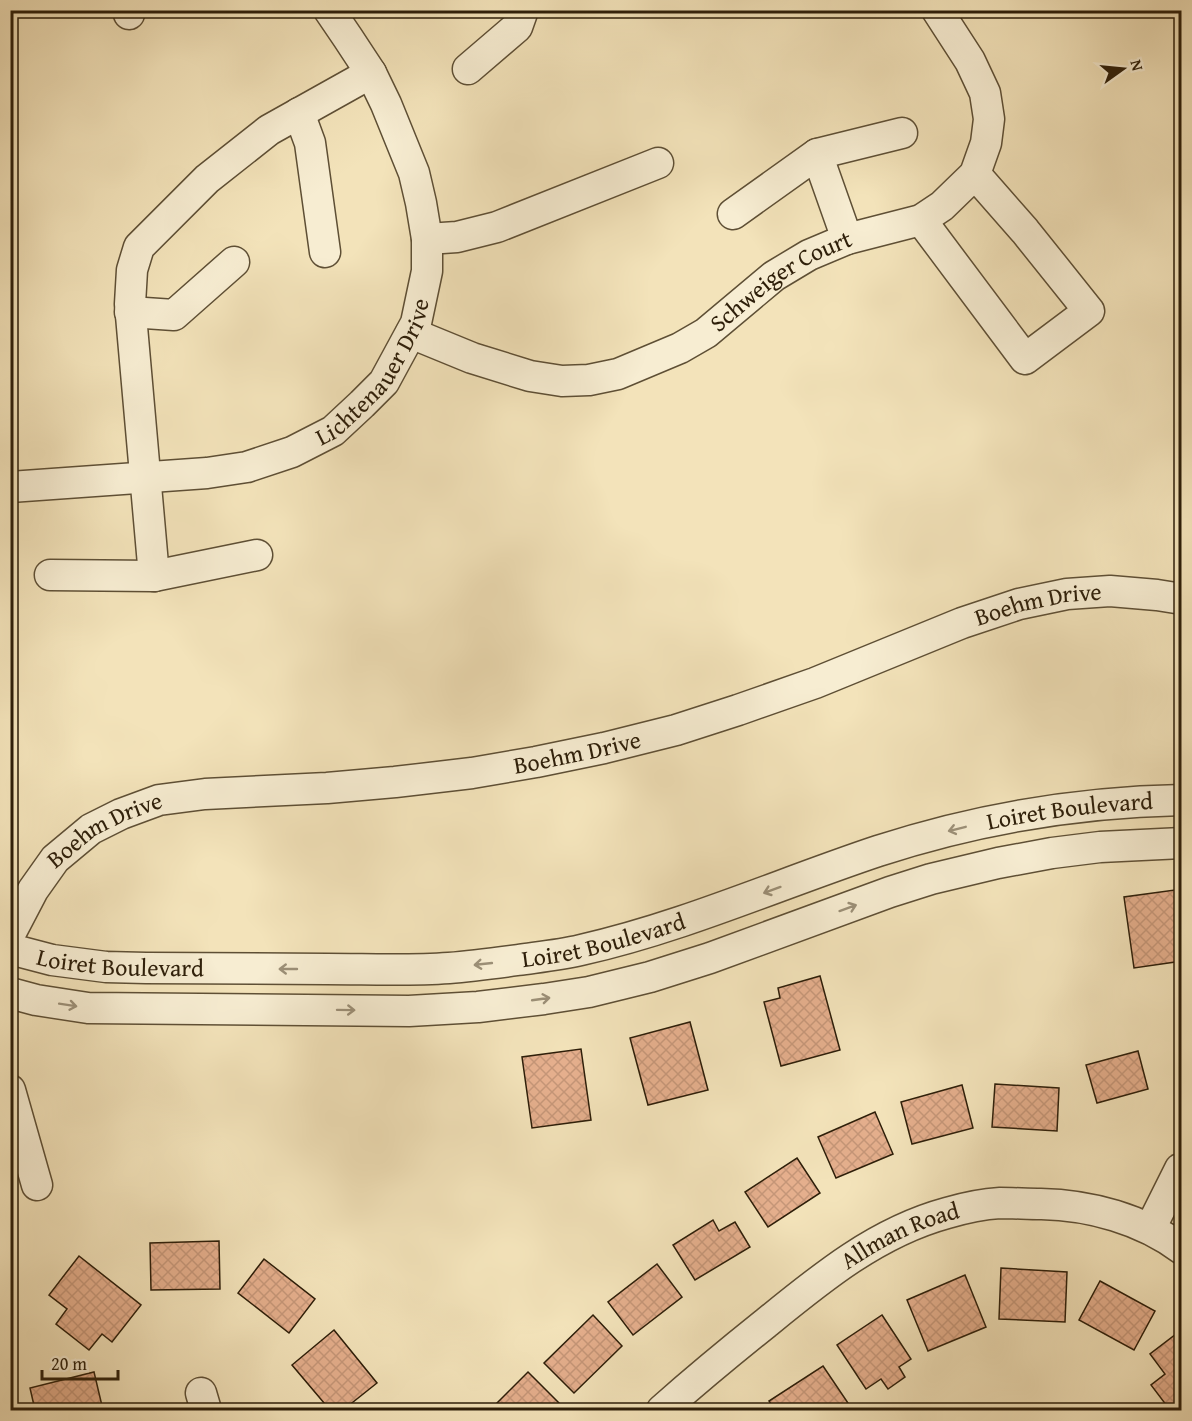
<svg xmlns="http://www.w3.org/2000/svg" width="1192" height="1421" font-family="'Gentium Book Plus',serif">
	<style>
		.building { fill: url(#building-cross-hatch); stroke: #2d1e09; stroke-width: 1.5 }
		.lines { fill: none; stroke-linecap: round; stroke-linejoin: round }
		.minor-casing { stroke: #5e4f35; stroke-width: 33 }
		.minor { stroke: #f7edd2; stroke-width: 30 }
		.oneway { stroke: #9c9078 }
		.labels { text-anchor: middle; stroke-width: 4.5; stroke-linejoin: round; paint-order: stroke }
		.street-label { font-size: 24px; fill: #2d1e09; stroke: #f7edd2 }
	</style>
	<defs>
		<pattern id="building-cross-hatch" width="8" height="8" patternUnits="userSpaceOnUse" patternTransform="scale(1.5)"><rect width="8" height="8" fill="#e5af8d"/><path d="M0 0l8 8M0 8l8-8" fill="none" stroke="#c59678"/></pattern>
	</defs>
	<rect width="100%" height="100%" fill="#f3e3ba"/>
	<filter id="stains"><feTurbulence type="fractalNoise" baseFrequency=".00333" numOctaves="4"/><feColorMatrix values="0 0 0 0 .2 0 0 0 0 .09 0 0 0 0 .02 0 0 0 .5 -.17"/></filter>
	<radialGradient id="worn" r=".72"><stop offset=".6" stop-color="#630" stop-opacity="0"/><stop offset="1" stop-color="#630" stop-opacity=".3"/></radialGradient>
	<g class="building">
		<path d="M 1182,889 L 1182,961 L 1134,968 L 1124,897 Z"/>
		<path d="M 820,976 L 840,1050 L 781,1066 L 764,1002 L 780,998 L 778,988 Z"/>
		<path d="M 690,1022 L 708,1090 L 648,1105 L 630,1038 Z"/>
		<path d="M 581,1049 L 591,1120 L 532,1128 L 522,1057 Z"/>
		<path d="M 1138,1051 L 1148,1089 L 1097,1103 L 1086,1065 Z"/>
		<path d="M 995,1084 L 1059,1088 L 1057,1131 L 992,1127 Z"/>
		<path d="M 962,1085 L 973,1128 L 912,1144 L 901,1102 Z"/>
		<path d="M 875,1112 L 893,1154 L 836,1178 L 818,1137 Z"/>
		<path d="M 797,1158 L 820,1193 L 768,1227 L 745,1192 Z"/>
		<path d="M 713,1220 L 719,1231 L 735,1222 L 750,1247 L 695,1280 L 673,1245 Z"/>
		<path d="M 219,1241 L 220,1289 L 151,1290 L 150,1243 Z"/>
		<path d="M 79,1256 L 141,1305 L 112,1342 L 102,1334 L 89,1350 L 56,1324 L 67,1309 L 49,1295 Z"/>
		<path d="M 264,1259 L 315,1299 L 289,1333 L 238,1293 Z"/>
		<path d="M 657,1264 L 682,1297 L 633,1335 L 608,1302 Z"/>
		<path d="M 1001,1268 L 1067,1272 L 1065,1322 L 999,1319 Z"/>
		<path d="M 965,1275 L 986,1327 L 928,1351 L 907,1300 Z"/>
		<path d="M 1100,1281 L 1155,1311 L 1134,1350 L 1079,1320 Z"/>
		<path d="M 593,1315 L 622,1346 L 574,1393 L 544,1363 Z"/>
		<path d="M 882,1315 L 911,1359 L 899,1367 L 905,1377 L 888,1389 L 881,1379 L 866,1389 L 837,1345 Z"/>
		<path d="M 334,1330 L 377,1383 L 343,1410 L 330,1410 L 292,1365 Z"/>
		<path d="M 1180,1331 L 1182,1410 L 1170,1410 L 1151,1385 L 1165,1374 L 1150,1354 Z"/>
		<path d="M 823,1366 L 848,1403 L 837,1410 L 775,1410 L 769,1401 Z"/>
		<path d="M 94,1372 L 103,1410 L 35,1410 L 30,1388 Z"/>
		<path d="M 528,1372 L 560,1404 L 554,1410 L 490,1410 Z"/>
	</g>
	<g class="lines">
		<g class="minor-casing">
			<g id="minor">
				<path d="M 129,14 L 130,10"/>
				<path d="M 468,69 L 517,27 L 523,10"/>
				<path d="M 299,113 L 310,143 L 325,252"/>
				<path d="M 817,154 L 902,133"/>
				<path d="M 733,214 L 817,154 L 847,239"/>
				<path d="M 921,220 L 1025,359 L 1089,311 L 1025,231 L 975,174"/>
				<path d="M 427,239 L 457,237 L 497,227 L 658,163"/>
				<path d="M 130,312 L 174,315 L 234,262"/>
				<path id="s1" d="M 411,333 L 472,358 L 530,376 L 562,381 L 589,380 L 618,374 L 680,348 L 706,333 L 774,276 L 809,255 L 847,239 L 921,220 L 942,206 L 975,174 L 986,143 L 989,119 L 985,93 L 970,61 L 937,10"/>
				<path id="s2" d="M 10,487 L 207,473 L 247,467 L 292,452 L 333,431 L 362,404 L 384,382 L 416,323 L 427,271 L 427,239 L 421,203 L 414,173 L 386,104 L 371,73 L 348,38 L 329,10"/>
				<path d="M 50,575 L 154,576 L 257,555"/>
				<path d="M 154,576 L 130,304 L 132,270 L 139,247 L 207,179 L 269,130 L 371,73"/>
				<path id="s3" d="M 10,934 L 33,890 L 55,859 L 91,829 L 121,814 L 159,800 L 205,794 L 327,788 L 395,782 L 472,773 L 536,762 L 604,748 L 676,730 L 738,710 L 815,683 L 962,623 L 1019,604 L 1067,594 L 1110,591 L 1157,595 L 1182,599"/>
				<path id="s4" d="M 10,949 L 52,960 L 106,967 L 146,968 C 206,968 266,969 327,969 C 367,969 408,971 449,968 C 472,966 495,963 518,960 C 539,957 560,955 581,950 C 683,927 779,884 878,851 C 976,819 1079,802 1182,800"/>
				<path d="M 10,993 L 36,1000 L 88,1008 L 409,1011 L 478,1007 L 544,999 L 589,992 L 650,977 L 710,958 L 890,892 L 931,879 L 998,863 L 1052,853 L 1100,847 L 1182,843"/>
				<path d="M 10,1090 L 37,1185"/>
				<path d="M 1150,1229 L 1180,1169"/>
				<path d="M 201,1393 L 206,1410"/>
				<path id="s5" d="M 662,1410 C 696,1380 731,1351 766,1323 C 821,1278 877,1232 947,1213 C 964,1208 983,1204 1000,1203 C 1014,1203 1028,1204 1041,1204 C 1090,1205 1142,1219 1182,1249"/>
			</g>
		</g>
		<use href="#minor" class="minor"/>
	</g>
	<defs><path id="oneway-shaft" d="M-6 0H5M1.5-3L5.5 0L1.5 3" fill="none" stroke-width="1.6" stroke-linecap="round" stroke-linejoin="round" transform="scale(1.5)"/></defs>
	<g class="oneway">
		<use href="#oneway-shaft" transform="translate(957 829) rotate(166)"/>
		<use href="#oneway-shaft" transform="translate(772 890) rotate(160)"/>
		<use href="#oneway-shaft" transform="translate(848 908) rotate(-20)"/>
		<use href="#oneway-shaft" transform="translate(483 964) rotate(174)"/>
		<use href="#oneway-shaft" transform="translate(288 969) rotate(-180)"/>
		<use href="#oneway-shaft" transform="translate(541 999) rotate(-8)"/>
		<use href="#oneway-shaft" transform="translate(68 1005) rotate(9)"/>
		<use href="#oneway-shaft" transform="translate(346 1010) rotate(1)"/>
	</g>
	<g class="labels">
		<g class="street-label">
			<text dy="8" stroke="none"><textPath href="#s1" startOffset="405">Schweiger Court</textPath></text>
			<text dy="8" stroke="none"><textPath href="#s2" startOffset="404">Lichtenauer Drive</textPath></text>
			<text dy="8" stroke="none"><textPath href="#s3" startOffset="1116">Boehm Drive</textPath></text>
			<text dy="8" stroke="none"><textPath href="#s3" startOffset="630">Boehm Drive</textPath></text>
			<text dy="8" stroke="none"><textPath href="#s4" startOffset="1084">Loiret Boulevard</textPath></text>
			<text dy="8" stroke="none"><textPath href="#s3" startOffset="146">Boehm Drive</textPath></text>
			<text dy="8" stroke="none"><textPath href="#s4" startOffset="598">Loiret Boulevard</textPath></text>
			<text dy="8" stroke="none"><textPath href="#s4" startOffset="112">Loiret Boulevard</textPath></text>
			<text dy="8" stroke="none"><textPath href="#s5" startOffset="297">Allman Road</textPath></text>
		</g>
	</g>
	<rect width="1192" height="1421" fill="none" stroke="#f3e3ba" stroke-width="36"/>
	<rect x="12" y="12" width="1168" height="1397" fill="none" stroke="#2d1e09" stroke-width="3"/>
	<rect x="18" y="18" width="1156" height="1385" fill="none" stroke="#2d1e09" stroke-width="1.5"/>
	<g transform="translate(1123 69) rotate(75)" stroke="#f7edd2" stroke-width="4.5" paint-order="stroke">
	<path d="M0-4.5L10 22L0 15L-10 22Z" fill="#2d1e09"/>
	<text y="-9" font-size="16" font-weight="bold" text-anchor="middle" fill="#2d1e09">N</text>
	</g>
	<path d="M42 1370v9h76v-9" fill="none" stroke="#2d1e09" stroke-width="3"/>
	<text x="51" y="1370" font-size="18" fill="#2d1e09" stroke="#f7edd2" stroke-width="4.5" paint-order="stroke">20 m</text>
	<rect width="100%" height="100%" filter="url(#stains)"/>
	<rect width="100%" height="100%" fill="url(#worn)"/>
</svg>
